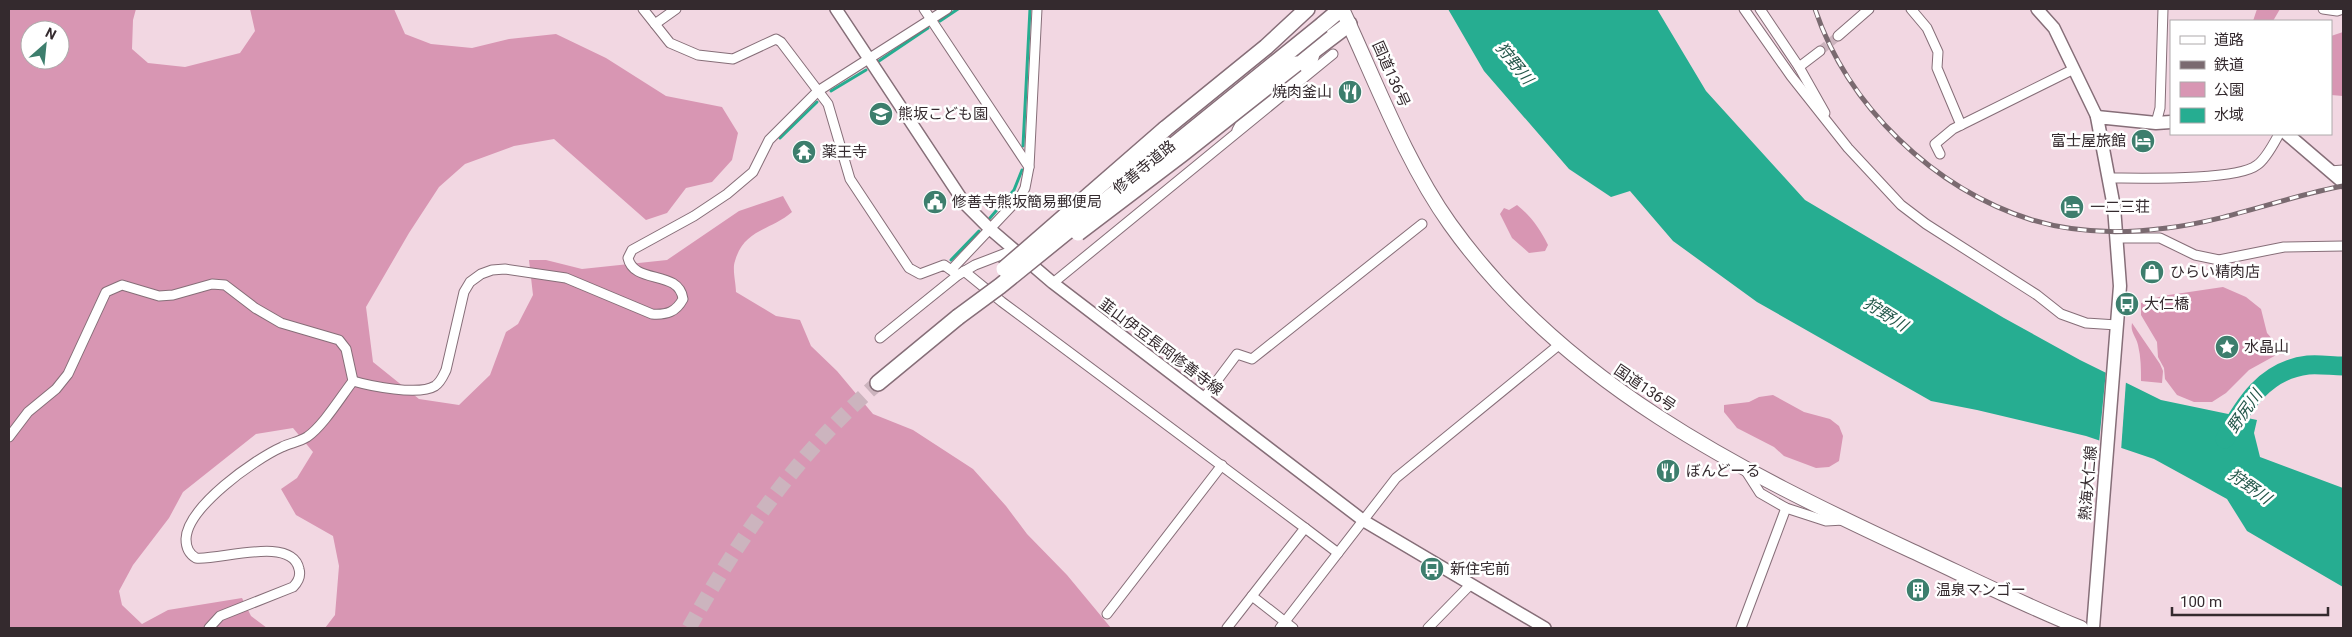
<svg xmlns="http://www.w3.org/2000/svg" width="2352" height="637" font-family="Roboto,'Noto Sans JP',sans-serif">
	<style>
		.green { fill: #d896b3; fill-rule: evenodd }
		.water { fill: #26ad91 }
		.pier { fill: #f2d7e2 }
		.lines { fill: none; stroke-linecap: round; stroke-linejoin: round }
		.stream { stroke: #26ad91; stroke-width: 3 }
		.river { stroke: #26ad91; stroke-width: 19 }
		.minor-tunnel { stroke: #ccb4be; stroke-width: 9; stroke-dasharray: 9 4.5; stroke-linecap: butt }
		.motorway-tunnel { stroke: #ccb4be; stroke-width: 15; stroke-dasharray: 15 8; stroke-linecap: butt }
		.minor-casing { stroke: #866e78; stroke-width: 11 }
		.secondary-casing { stroke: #866e78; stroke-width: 14 }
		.primary-casing { stroke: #866e78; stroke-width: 15 }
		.trunk-casing { stroke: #866e78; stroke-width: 16 }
		.motorway-casing { stroke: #866e78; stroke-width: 18 }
		.minor { stroke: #fff; stroke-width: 9 }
		.secondary { stroke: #fff; stroke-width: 11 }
		.primary { stroke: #fff; stroke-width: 12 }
		.trunk { stroke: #fff; stroke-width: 14 }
		.motorway { stroke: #fff; stroke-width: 15 }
		.rail-casing { stroke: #7a6a70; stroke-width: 5 }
		.rail { stroke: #fff; stroke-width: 3; stroke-dasharray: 9; stroke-linecap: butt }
		.motorway-bridge-casing { stroke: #866e78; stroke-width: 18; stroke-linecap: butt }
		.motorway-bridge { stroke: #fff; stroke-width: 15 }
		.labels { text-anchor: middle; stroke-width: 5; stroke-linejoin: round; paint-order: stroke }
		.street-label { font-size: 15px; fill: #342a2e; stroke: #fff }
		.poi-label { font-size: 15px; fill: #342a2e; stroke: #fff; text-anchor: start }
		.water-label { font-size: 16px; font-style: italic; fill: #24574a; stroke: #fff }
	</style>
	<rect width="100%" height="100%" fill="#f2d7e2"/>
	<g class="green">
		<path d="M 9,9 L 136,9 L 133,20 L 132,49 L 148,63 L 185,67 L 240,53 L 255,31 L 250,9 L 394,9 L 405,34 L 431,44 L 472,48 L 509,39 L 556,34 L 606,58 L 666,96 L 722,107 L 738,133 L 732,160 L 712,182 L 686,188 L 667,213 L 646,220 L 554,139 L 514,146 L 465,164 L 439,187 L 409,233 L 366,307 L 373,362 L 419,399 L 459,405 L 490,375 L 506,332 L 518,324 L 533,295 L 529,260 L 546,260 L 582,269 L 667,260 L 739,211 L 783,196 L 792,212 C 770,231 744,229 735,261 C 732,269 736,283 736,292 L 776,316 L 800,320 L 811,346 L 837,371 L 873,414 L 913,430 L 973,469 L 1006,506 L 1027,534 L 1067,575 L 1111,628 L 325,628 L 335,615 L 339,566 L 333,536 L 296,515 L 281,489 L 297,478 L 313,452 L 293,428 L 256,434 L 183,492 L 169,518 L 133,565 L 119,591 L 122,605 L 142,624 L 168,610 L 242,598 L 251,616 L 267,628 L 9,628 ZM 30,30 L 60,30 L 60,60 L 30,60 Z"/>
		<path d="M 2257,9 L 2280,9 L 2273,21 L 2253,21 Z"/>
		<path d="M 2343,32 L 2343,96 L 2331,95 L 2331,36 Z"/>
		<path d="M 1517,205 C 1531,216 1540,229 1548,245 L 1545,251 L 1529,253 L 1512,238 L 1500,214 L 1504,208 L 1509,210 Z"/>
		<path d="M 2223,287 L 2246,297 L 2261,309 L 2267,333 L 2281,349 L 2278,354 L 2249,370 L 2226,393 L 2212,402 L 2194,402 L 2177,395 L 2165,379 L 2164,368 L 2158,357 L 2157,342 L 2141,315 L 2141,303 L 2162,296 Z"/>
		<path d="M 2132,323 L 2160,364 L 2163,371 L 2162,383 L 2141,381 C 2141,369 2141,357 2138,345 C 2136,336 2130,332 2132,323 Z"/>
		<path d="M 1773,395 L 1804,412 L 1830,419 L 1839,426 L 1843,436 L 1839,461 L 1829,467 L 1816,468 L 1784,456 L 1774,447 L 1737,428 L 1724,412 L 1724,405 L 1749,402 L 1759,397 Z"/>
	</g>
	<path class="water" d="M 1448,9 L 1657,9 L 1706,91 L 1805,200 L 2004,318 L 2080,360 L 2161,400 L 2257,420 L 2254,433 L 2260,457 L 2343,488 L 2343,587 L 2247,531 L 2227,499 L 2154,459 L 2086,436 L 1977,410 L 1931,401 L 1757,302 L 1673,241 L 1630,191 L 1611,197 L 1569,169 L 1484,71 Z"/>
	<path class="pier" d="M 2106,371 L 2126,381 L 2121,451 L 2099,443 Z"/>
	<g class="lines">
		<g class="stream">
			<path d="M 940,21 L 958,9"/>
			<path d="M 879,61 L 928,28"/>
			<path d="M 831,91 L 866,70"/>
			<path d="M 780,138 L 817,102"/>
			<path d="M 1023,146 L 1030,9"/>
			<path d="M 990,218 L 1014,190 L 1022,170"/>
			<path d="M 951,260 L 979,231"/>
		</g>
		<path class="river" d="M 2225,439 C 2244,404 2265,370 2308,365 C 2320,364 2332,366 2343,366"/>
		<path class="minor-tunnel" d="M 1820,51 L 1838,36"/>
		<path class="motorway-tunnel" d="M 689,628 C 740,536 799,452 878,383"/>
		<g class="minor-casing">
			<g id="minor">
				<path d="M 643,9 L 670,43 L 698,55 L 733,59 L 776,39 L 781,42 L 828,104 L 850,179 L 909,268 L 920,274 L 944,265 L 958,275"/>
				<path d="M 924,9 L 1029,167"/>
				<path d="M 1744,9 L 1791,76 L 1848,148 L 1901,205 L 1926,224 L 2037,295 L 2061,314 L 2086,323 L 2117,325"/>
				<path d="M 1760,9 L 1799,67"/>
				<path d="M 1911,9 L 1927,28 L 1938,52 L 1937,68 L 1961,125"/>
				<path d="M 2323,9 L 2337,11 L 2343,9"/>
				<path d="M 655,24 L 676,9"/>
				<path d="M 1838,36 L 1869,9"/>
				<path d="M 1820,51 L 1799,67 L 1825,113"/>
				<path d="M 2156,123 L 2160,108 L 2163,9"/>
				<path d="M 1237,130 L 1245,115 L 1313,61 L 1316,51"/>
				<path d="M 1940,154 L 1935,144 L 1953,129 L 2074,69"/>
				<path d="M 2330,171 L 2343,170"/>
				<path d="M 2109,178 C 2138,178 2237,181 2257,165 C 2266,159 2274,143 2279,134"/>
				<path d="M 2118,238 L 2160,238 L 2195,255 L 2219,260 L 2284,247 L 2343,246"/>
				<path d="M 952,269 L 1021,196 L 1025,188 L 1029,167 L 1037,9"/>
				<path d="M 964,271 L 1002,302 L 1305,528 L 1227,628"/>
				<path d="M 1053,283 L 1333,54"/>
				<path d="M 880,338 L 958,275 L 975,265 L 1014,250"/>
				<path d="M 353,381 C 370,386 419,396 435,386 C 441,382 443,376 446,370 L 464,292 L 470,282 L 481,274 L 492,270 L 505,269 L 566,278 L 652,314 C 667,315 676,312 683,299 C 679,269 634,285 628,258 L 632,250 L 694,216 L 727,194 L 753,172 L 769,140 L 818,91 L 947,9"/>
				<path d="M 1204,398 L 1237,354 L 1252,359 L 1422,224"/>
				<path d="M 9,437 L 28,412 L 56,389 L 68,374 L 106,292 L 122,285 L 159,296 L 173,295 L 212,284 L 225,285 L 255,308 L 281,323 L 339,340 L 346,349 L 353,381"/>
				<path d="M 1744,468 L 1760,493 L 1786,508 L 1826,521 L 1844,520"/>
				<path d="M 1305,528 L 1338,553"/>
				<path d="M 1252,596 L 1293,628"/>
				<path d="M 1107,614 L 1222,465"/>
				<path d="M 209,628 L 220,616 L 293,587 C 298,582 301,576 299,569 C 292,535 218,561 196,558 C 189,554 186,548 186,539 C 187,507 255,459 282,447 C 290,443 299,442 307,437 C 323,426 340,398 353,381"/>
				<path d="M 1280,628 L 1396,478 L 1560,344"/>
				<path d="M 1428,628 L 1471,584"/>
				<path d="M 1741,628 L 1786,508"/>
			</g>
		</g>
		<g class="secondary-casing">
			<g id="secondary">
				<path d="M 836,9 L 965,204 L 990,229 L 1053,283 L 1364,521 L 1545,628"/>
				<path d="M 2037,9 L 2054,28 L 2097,117"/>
			</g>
		</g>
		<g class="primary-casing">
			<g id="primary">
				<path d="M 2287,134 L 2343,182"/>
				<path d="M 2093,628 L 2120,286 L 2114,207 L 2097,117 L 2156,123 L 2171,122"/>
			</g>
		</g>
		<g class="trunk-casing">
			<path id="trunk" d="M 1342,9 C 1375,79 1405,161 1450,224 C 1563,383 1740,471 1912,551 C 1968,577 2024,605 2081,628"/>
		</g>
		<g class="motorway-casing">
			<g id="motorway">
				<path d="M 1322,25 L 1341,9"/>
				<path d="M 1296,64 L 1349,24"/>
				<path d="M 1165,129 L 1266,47 L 1307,9"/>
				<path d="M 878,383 L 958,317"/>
			</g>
		</g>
		<use href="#minor" class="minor"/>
		<use href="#secondary" class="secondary"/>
		<use href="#primary" class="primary"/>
		<use href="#trunk" class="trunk"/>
		<use href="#motorway" class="motorway"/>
		<g class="rail-casing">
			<path id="rail" d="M 1815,9 C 1848,107 1934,189 2032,220 C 2075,233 2123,234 2167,228 C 2227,221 2284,197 2343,186"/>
		</g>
		<use href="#rail" class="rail"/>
		<g class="motorway-bridge-casing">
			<g id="motorway-bridge">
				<path d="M 1078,233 L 1182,154 L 1296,64"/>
				<path d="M 1004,269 L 1165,129"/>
				<path d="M 958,317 L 1000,286 L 1322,25"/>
			</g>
		</g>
		<use href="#motorway-bridge" class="motorway-bridge"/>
	</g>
	<defs>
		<g id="restaurant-disc" transform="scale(1.25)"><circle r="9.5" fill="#3d7e6d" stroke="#fff"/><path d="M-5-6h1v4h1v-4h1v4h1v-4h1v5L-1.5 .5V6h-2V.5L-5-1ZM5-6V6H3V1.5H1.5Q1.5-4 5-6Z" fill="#fff"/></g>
		<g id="school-disc" transform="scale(1.25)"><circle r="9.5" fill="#3d7e6d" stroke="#fff"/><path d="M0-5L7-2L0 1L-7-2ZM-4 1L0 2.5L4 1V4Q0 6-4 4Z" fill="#fff"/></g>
		<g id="hotel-disc" transform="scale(1.25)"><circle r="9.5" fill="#3d7e6d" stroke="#fff"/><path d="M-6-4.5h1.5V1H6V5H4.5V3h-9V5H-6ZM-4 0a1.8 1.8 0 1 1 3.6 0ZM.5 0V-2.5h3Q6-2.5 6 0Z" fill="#fff"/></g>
		<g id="temple-disc" transform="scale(1.25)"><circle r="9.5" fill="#3d7e6d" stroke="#fff"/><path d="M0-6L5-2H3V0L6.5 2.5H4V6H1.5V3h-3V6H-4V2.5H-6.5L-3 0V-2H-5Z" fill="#fff"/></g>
		<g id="civic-disc" transform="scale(1.25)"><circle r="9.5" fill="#3d7e6d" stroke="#fff"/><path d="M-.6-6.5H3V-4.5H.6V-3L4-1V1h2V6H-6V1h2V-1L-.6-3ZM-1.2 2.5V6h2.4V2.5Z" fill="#fff"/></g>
		<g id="shop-disc" transform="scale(1.25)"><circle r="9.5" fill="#3d7e6d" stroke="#fff"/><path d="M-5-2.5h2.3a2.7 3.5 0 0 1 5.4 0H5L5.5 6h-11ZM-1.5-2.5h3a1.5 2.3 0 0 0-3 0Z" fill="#fff"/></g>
		<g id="bus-disc" transform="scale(1.25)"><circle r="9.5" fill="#3d7e6d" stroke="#fff"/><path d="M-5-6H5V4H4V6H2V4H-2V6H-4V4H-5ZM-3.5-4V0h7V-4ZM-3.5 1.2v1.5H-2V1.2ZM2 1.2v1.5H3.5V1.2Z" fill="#fff"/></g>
		<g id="sight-disc" transform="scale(1.25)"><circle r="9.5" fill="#3d7e6d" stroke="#fff"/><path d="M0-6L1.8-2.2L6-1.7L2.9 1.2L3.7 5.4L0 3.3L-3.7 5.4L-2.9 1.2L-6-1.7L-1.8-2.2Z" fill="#fff"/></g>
		<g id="building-disc" transform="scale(1.25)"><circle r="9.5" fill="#3d7e6d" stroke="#fff"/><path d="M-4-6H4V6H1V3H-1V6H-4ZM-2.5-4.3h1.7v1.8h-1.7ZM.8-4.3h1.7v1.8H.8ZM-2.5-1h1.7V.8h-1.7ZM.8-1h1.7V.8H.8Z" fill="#fff"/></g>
	</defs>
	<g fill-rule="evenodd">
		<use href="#restaurant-disc" x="1350" y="92"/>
		<use href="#school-disc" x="881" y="114"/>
		<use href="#hotel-disc" x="2143" y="141"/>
		<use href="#temple-disc" x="804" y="152"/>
		<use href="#civic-disc" x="935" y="202"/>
		<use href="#hotel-disc" x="2072" y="207"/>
		<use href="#shop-disc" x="2152" y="272"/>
		<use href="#bus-disc" x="2127" y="304"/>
		<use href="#sight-disc" x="2227" y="347"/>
		<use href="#restaurant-disc" x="1668" y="471"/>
		<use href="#bus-disc" x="1432" y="569"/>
		<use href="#building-disc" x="1918" y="590"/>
	</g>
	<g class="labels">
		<g class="street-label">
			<text transform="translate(1391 74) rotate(66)" y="5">国道136号</text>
			<text transform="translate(1144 167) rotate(-39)" y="5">修善寺道路</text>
			<text transform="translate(1161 347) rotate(37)" y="5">韮山伊豆長岡修善寺線</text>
			<text transform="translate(1645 388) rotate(34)" y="5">国道136号</text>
			<text transform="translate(2088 483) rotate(-85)" y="5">熱海大仁線</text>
		</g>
		<g class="poi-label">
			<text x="1332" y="97" text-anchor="end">焼肉釜山</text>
			<text x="898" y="119">熊坂こども園</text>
			<text x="2126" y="146" text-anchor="end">富士屋旅館</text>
			<text x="822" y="157">薬王寺</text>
			<text x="952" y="207">修善寺熊坂簡易郵便局</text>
			<text x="2090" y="212">一二三荘</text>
			<text x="2170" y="277">ひらい精肉店</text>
			<text x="2144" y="309">大仁橋</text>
			<text x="2244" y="352">水晶山</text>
			<text x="1686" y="476">ぼんどーる</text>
			<text x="1450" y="574">新住宅前</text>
			<text x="1936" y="595">温泉マンゴー</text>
		</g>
		<g class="water-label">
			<text transform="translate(1515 63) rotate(51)" y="6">狩野川</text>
			<text transform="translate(1886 314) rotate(32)" y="6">狩野川</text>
			<text transform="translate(2244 411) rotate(-55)" y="6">野尻川</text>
			<text transform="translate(2250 486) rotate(35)" y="6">狩野川</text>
		</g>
	</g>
	<rect width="2352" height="637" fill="none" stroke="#342a2e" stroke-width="20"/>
	<rect x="2170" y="20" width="162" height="115" fill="#ffffff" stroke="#aeaaab"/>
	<rect x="2180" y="36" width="25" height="8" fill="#ffffff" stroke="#aeaaab"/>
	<text x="2214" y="45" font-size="15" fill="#342a2e">道路</text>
	<rect x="2180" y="61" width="25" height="8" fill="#7a6a70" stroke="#aeaaab"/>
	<text x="2214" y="70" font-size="15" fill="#342a2e">鉄道</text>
	<rect x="2180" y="82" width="25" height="15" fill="#d896b3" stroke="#aeaaab"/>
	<text x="2214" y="95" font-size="15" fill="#342a2e">公園</text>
	<rect x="2180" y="108" width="25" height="15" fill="#26ad91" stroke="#aeaaab"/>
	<text x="2214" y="120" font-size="15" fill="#342a2e">水域</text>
	<g transform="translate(45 45) rotate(27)"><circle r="24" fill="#ffffff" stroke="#aeaaab"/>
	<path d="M0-4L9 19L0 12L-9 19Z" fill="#3d7e6d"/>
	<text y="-8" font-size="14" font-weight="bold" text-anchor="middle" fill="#342a2e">N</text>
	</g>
	<path d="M2172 607v8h156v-8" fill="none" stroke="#342a2e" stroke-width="2.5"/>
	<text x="2180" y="607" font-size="15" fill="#342a2e" stroke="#ffffff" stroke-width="4" paint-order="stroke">100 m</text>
</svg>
